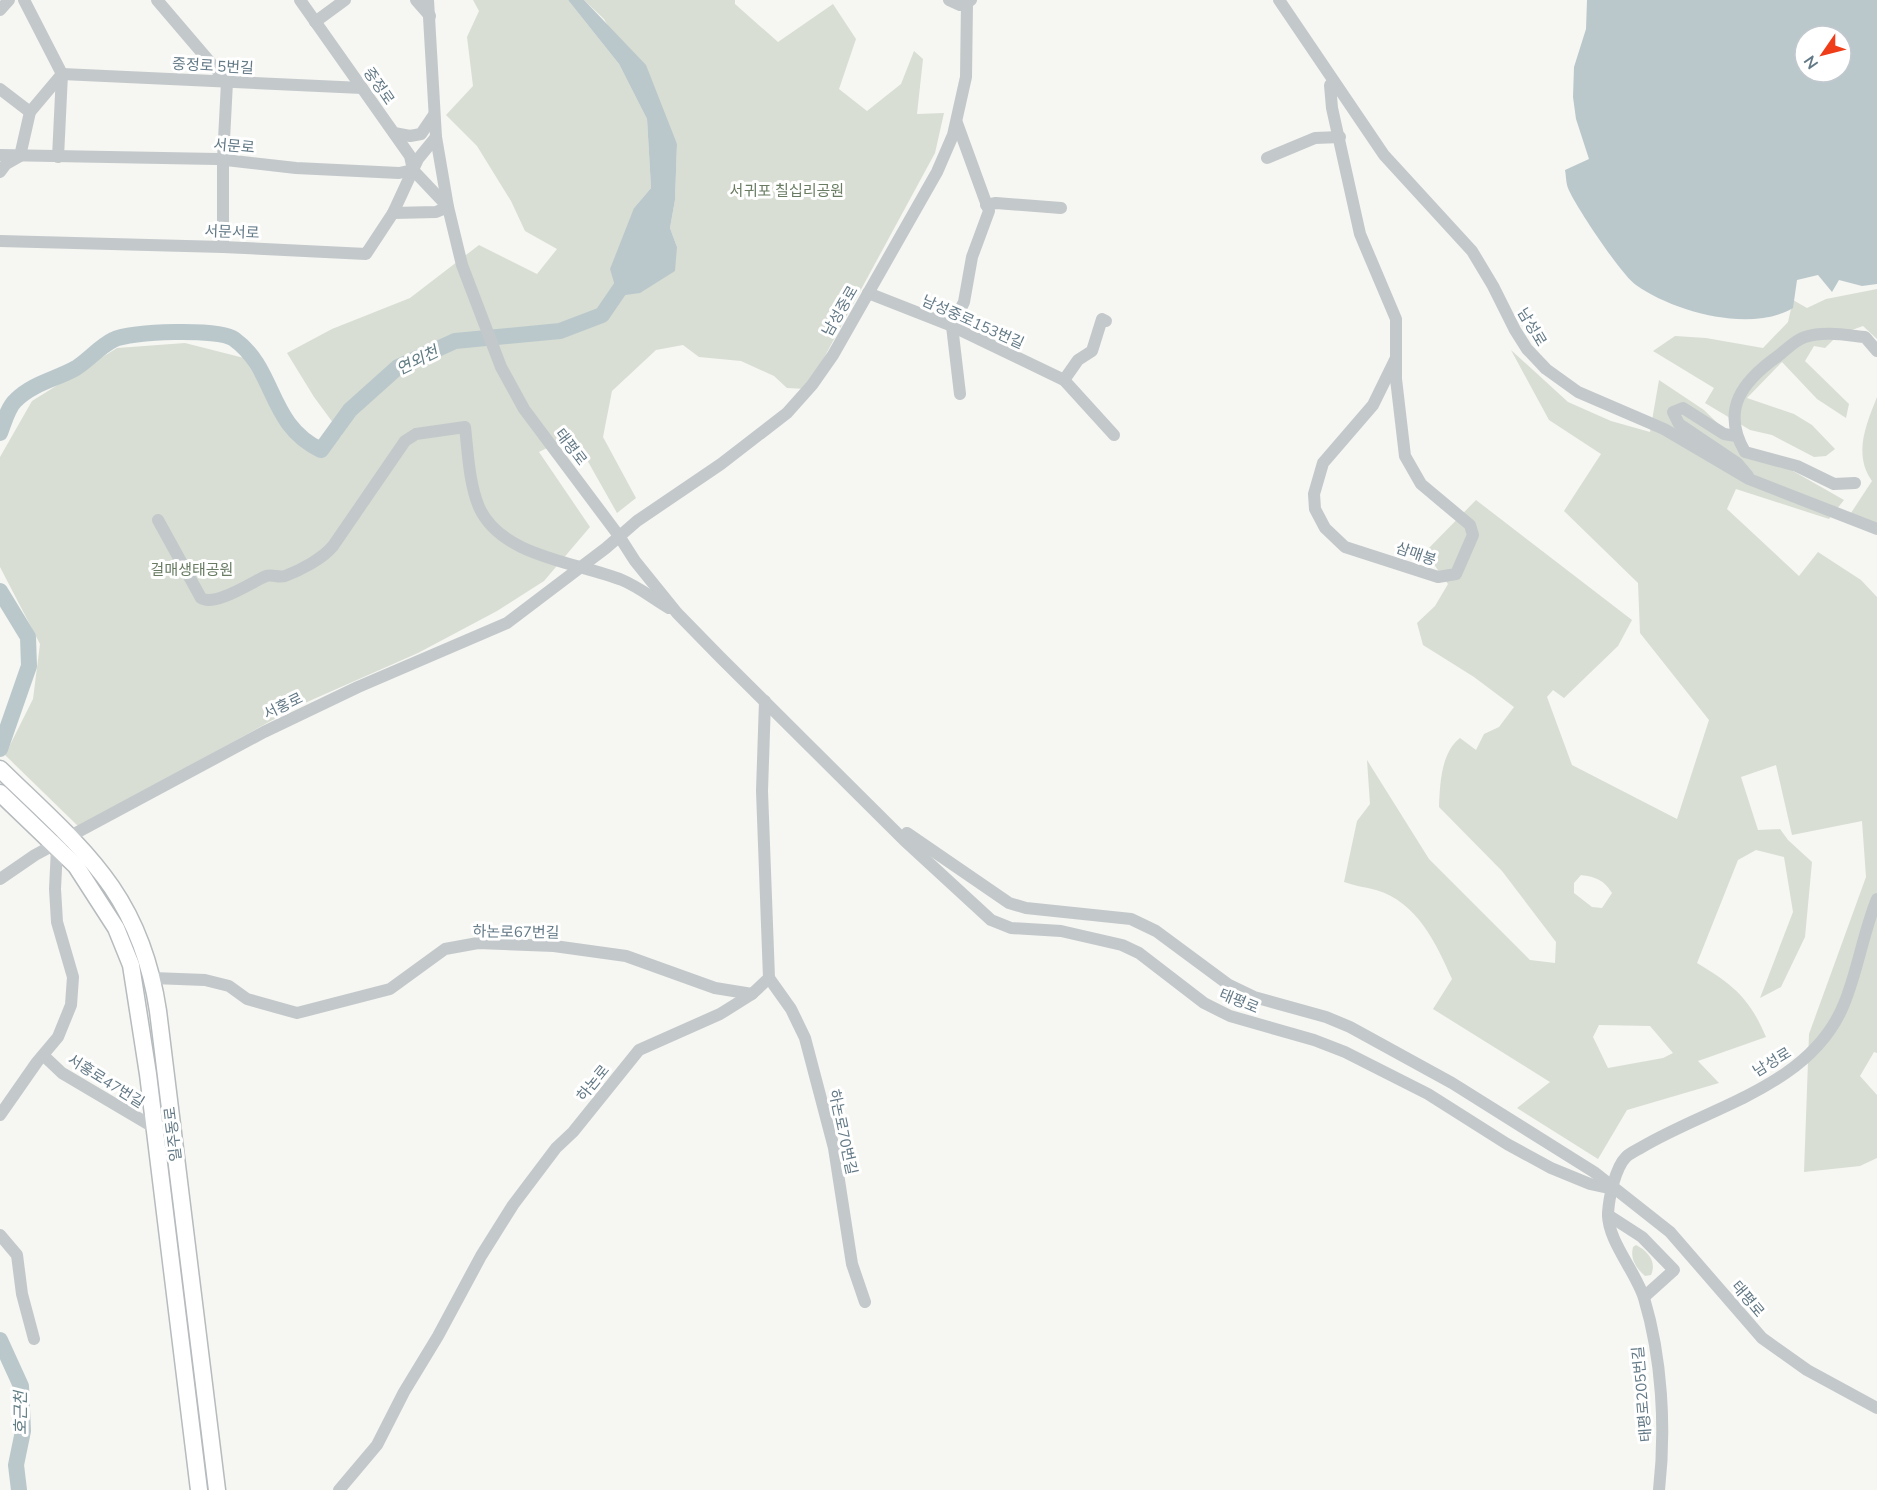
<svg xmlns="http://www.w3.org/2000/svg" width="1877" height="1490" font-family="'Nunito Sans','Noto Sans KR',sans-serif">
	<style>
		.green { fill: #d8ded3; fill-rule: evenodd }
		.water { fill: #bac8cc; fill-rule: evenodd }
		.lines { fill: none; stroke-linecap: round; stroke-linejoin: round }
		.river { stroke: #bac8cc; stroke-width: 16 }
		.major-casing { stroke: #b6bbbe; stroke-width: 19 }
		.minor { stroke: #c3c8cb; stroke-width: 12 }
		.major { stroke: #fff; stroke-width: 16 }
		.labels { text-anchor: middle; stroke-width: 6; stroke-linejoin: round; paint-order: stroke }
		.street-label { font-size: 15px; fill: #637986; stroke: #fff }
		.park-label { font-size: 15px; fill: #697c62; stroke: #fff }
		.water-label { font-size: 16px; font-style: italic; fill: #5f7b83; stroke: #fff }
	</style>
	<rect width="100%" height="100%" fill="#f6f6f2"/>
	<g class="green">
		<path d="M 473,0 L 568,0 L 619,64 L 647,119 L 651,188 L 634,208 L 677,247 L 670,228 L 675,200 L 677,144 L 604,19 L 584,0 L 735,0 L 735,4 L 778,42 L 833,4 L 856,39 L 839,89 L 867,111 L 901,84 L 914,51 L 923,59 L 917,114 L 944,113 L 935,153 L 807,389 L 787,388 L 774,376 L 741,361 L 699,357 L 683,345 L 656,350 L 612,391 L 603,437 L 636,498 L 617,513 L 573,435 L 539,452 L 590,527 L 544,581 L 497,611 L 418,653 L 298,706 L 79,827 L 5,755 L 33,699 L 40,644 L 0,567 L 0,457 L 32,401 L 117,348 L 185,343 L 244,358 L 286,427 L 321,456 L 342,435 L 314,397 L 287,353 L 332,329 L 410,298 L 479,245 L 537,274 L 557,249 L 525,231 L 511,201 L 477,146 L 446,115 L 473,86 L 467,37 L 479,11 Z"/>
		<path d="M 1877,289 L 1877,339 L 1863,326 L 1838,335 L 1825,348 L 1814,346 L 1805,361 L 1849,404 L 1846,418 L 1817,399 L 1782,362 L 1747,398 L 1794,414 L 1812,425 L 1835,449 L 1826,456 L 1814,457 L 1772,435 L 1750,430 L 1705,403 L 1714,388 L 1653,351 L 1675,336 L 1706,338 L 1763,348 L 1788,322 L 1793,300 L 1807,308 L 1826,299 Z"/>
		<path d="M 1511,350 L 1568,402 L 1611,421 L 1650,432 L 1659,380 L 1704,410 L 1743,448 L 1793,471 L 1844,500 L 1829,519 L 1736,489 L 1727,509 L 1799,576 L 1818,552 L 1861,580 L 1877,597 L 1877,1053 L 1874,1052 L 1860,1076 L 1877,1095 L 1877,1158 L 1860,1166 L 1804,1172 L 1809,1034 L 1866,877 L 1862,821 L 1792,835 L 1776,765 L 1741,777 L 1758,830 L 1780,829 L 1788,840 L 1812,862 L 1805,937 L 1781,987 L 1760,998 L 1793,912 L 1784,857 L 1756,850 L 1738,860 L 1697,963 C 1733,985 1749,997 1766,1037 L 1698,1061 L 1719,1083 L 1627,1110 L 1598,1159 L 1517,1108 L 1550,1082 L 1433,1009 L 1452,979 C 1436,943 1417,902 1376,890 C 1365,887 1355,886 1344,882 L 1357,821 L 1370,804 L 1367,760 L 1429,859 L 1530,960 L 1555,963 L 1556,942 L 1502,871 L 1439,807 C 1440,783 1441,753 1460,738 L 1476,750 L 1484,734 L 1499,727 L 1514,707 L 1474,677 L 1423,645 L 1417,623 L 1435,606 L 1448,584 L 1425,552 L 1476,500 L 1632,620 L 1618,646 L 1564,698 L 1553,690 L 1547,697 L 1572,765 L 1677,819 L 1709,720 L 1640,633 L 1638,583 L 1564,511 L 1601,454 L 1549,420 ZM 1581,875 C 1596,877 1604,880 1612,893 L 1602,908 L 1592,907 L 1574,893 L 1574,883 ZM 1599,1025 L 1650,1026 L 1673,1053 L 1663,1058 L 1608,1068 L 1593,1037 Z"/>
		<path d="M 1877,397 L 1877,524 L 1851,513 L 1872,481 C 1853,454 1866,425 1877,397 Z"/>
		<path d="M 1636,1245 C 1648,1251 1657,1262 1651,1275 L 1645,1276 C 1636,1268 1630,1259 1633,1247 Z"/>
	</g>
	<g class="water">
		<path d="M 568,0 L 584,0 L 646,65 L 677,144 L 675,200 L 670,228 L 677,247 L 675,271 L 640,293 L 618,296 L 610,269 L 634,208 L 651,188 L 647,119 L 619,64 Z"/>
		<path d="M 1587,0 L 1877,0 L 1877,284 L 1862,286 L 1839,280 L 1832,292 L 1818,275 L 1797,280 L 1793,308 C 1750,333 1674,312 1636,285 C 1622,276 1574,204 1568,188 C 1566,183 1566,175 1565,170 L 1589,159 L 1576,119 L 1573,97 L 1574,67 L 1586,29 ZM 1805,36 L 1841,36 L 1841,72 L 1805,72 Z"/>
	</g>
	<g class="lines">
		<g class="river">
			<path d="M 0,433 C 4,423 8,407 16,400 C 33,383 57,379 76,368 C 89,360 99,347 113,340 C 129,331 220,328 234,339 C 277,370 267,424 321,450 L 350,410 L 398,367 L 455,341 L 560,331 L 602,315 L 628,277"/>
			<path d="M 0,591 L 28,637 L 29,666 L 0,749"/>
			<path d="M 0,1340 L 21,1386 L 23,1431 L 16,1465 L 19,1490"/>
		</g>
		<g class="major-casing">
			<g id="major">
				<path d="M 0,769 C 81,848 140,891 158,1011 L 217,1490"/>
				<path d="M 0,793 L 76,866 L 116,928 L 131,965 L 148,1074 L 199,1490"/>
			</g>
		</g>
		<g class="minor">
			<path d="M 24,0 L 62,74 L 58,157"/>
			<path d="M 157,0 L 227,82 L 223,159 L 223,247"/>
			<path d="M 300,0 L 410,156 L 413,170"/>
			<path d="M 416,0 L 430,16"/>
			<path d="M 428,0 L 436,137 L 448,207 L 462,265 L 501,367 L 524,409 L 619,536 L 635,561 L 677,613 L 720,657 L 904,840 L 991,920 L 1011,928 L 1061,931 L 1122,945 L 1139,953 L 1204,1003 L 1230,1016 L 1314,1040 L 1345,1052 L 1428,1094 L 1507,1144 L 1551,1168 L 1590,1184 L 1613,1189"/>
			<path d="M 949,0 L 960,5 L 971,0"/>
			<path d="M 1279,0 L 1384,155 L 1472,251 L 1493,286 L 1515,330 L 1527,349 L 1546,369 L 1578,392 L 1664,429 L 1749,479 L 1877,529"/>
			<path d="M 0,10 L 9,0"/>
			<path d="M 315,22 L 345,0"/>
			<path d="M 62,74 L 362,88"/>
			<path d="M 1334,82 L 1330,85 L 1332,108 L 1360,234 L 1396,319 L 1396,379 L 1405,456 L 1421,484 L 1470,525 L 1473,535 L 1456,574 L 1438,577 L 1345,547 L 1325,528 L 1315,509 L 1314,494 L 1323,463 L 1373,405 L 1396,358"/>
			<path d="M 0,89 L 30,112"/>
			<path d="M 957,123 L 989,211 L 972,257 L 964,302 L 952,326 L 960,394"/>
			<path d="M 394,133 L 410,136 L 421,134 L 434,115"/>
			<path d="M 0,155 L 217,159 L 296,168 L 399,173 L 413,170 L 448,207 L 436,212 L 393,213"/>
			<path d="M 1267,158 L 1315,138 L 1340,137"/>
			<path d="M 0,172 L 6,164 L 20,156 L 30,112 L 62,74"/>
			<path d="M 986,205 L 996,203 L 1061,208"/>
			<path d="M 0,241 L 223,247 L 366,254 L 393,213 L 418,159 L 436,137"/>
			<path d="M 868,293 L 952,326 L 1064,380 L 1114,435"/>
			<path d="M 1064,380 L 1078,360 L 1092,351 L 1102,319 L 1106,321"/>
			<path d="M 1736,436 L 1724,434 L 1683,408 L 1673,412 L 1679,424 L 1737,463 L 1748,476"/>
			<path d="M 1855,483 L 1834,484 L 1797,466 L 1745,452 C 1720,409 1743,381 1778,356 C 1786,350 1795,340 1805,337 C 1824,331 1845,335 1865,337 L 1877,351"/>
			<path d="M 158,520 L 201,598 C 215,607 252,582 266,576 C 273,574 278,578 285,576 C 301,570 322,559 333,546 L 405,441 L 416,434 L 465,427 C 468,453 469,483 479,507 C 501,557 577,562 622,580 C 639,587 652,598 669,608"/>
			<path d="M 907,833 L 1009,903 L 1026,908 L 1131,919 L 1156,931 L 1229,985 L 1254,997 L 1326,1017 L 1350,1027 L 1452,1083 L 1594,1172 L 1670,1232 L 1762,1338 L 1807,1370 L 1877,1408"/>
			<path d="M 0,879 L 35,855 L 264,732 L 358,687 L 507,623 L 606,548 L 637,521 L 721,464 L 787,413 L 812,385 L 833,355 L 937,172 L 953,135 L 966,77 L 967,3"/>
			<path d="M 153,978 L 205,980 L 229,986 L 247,999 L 297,1013 L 390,989 L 445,949 L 478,943 L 554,946 L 626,956 L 715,988 L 752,994"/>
			<path d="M 769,978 L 791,1009 L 805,1038 L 834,1148 L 852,1264 L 865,1302"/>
			<path d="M 44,1056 L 62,1073 L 155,1128"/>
			<path d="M 0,1115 L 37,1062 L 58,1037 L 71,1005 L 73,977 L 57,922 L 55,889 L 57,848"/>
			<path d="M 1608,1215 L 1642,1237 L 1674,1270 L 1644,1297"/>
			<path d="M 0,1235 L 17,1255 L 22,1294 L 34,1339"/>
			<path d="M 339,1490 L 377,1445 L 404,1392 L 438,1336 L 481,1256 L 513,1205 L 556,1148 L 573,1132 L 639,1050 L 720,1014 L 752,994 L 769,978 L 762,791 L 765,701"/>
			<path d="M 1659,1490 C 1666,1428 1662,1358 1644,1298 C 1636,1272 1607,1240 1608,1213 C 1609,1198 1615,1168 1626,1157 C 1630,1153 1637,1150 1642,1147 C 1711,1106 1811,1086 1844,1004 C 1858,970 1863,933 1877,899"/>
		</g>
		<use href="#major" class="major"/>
	</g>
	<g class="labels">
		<g class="street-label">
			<text transform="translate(213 66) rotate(3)" y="5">중정로 5번길</text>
			<text transform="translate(379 86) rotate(55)" y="5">중정로</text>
			<text transform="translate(234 146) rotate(5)" y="5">서문로</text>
			<text transform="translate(232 232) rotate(2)" y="5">서문서로</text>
			<text transform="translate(840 311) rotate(-60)" y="5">남성중로</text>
			<text transform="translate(973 322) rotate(24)" y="5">남성중로153번길</text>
			<text transform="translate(1532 327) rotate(59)" y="5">남성로</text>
			<text transform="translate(571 447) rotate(53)" y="5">태평로</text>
			<text transform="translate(1416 554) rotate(19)" y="5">삼매봉</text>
			<text transform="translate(283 706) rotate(-26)" y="5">서홍로</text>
			<text transform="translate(516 932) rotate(1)" y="5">하논로67번길</text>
			<text transform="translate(1239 1001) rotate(22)" y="5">태평로</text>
			<text transform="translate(1772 1062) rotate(-31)" y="5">남성로</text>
			<text transform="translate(106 1081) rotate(32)" y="5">서홍로47번길</text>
			<text transform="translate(593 1083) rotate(-51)" y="5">하논로</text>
			<text transform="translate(843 1132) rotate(78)" y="5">하논로70번길</text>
			<text transform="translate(173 1134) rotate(-97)" y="5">일주동로</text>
			<text transform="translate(1748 1299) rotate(50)" y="5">태평로</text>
			<text transform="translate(1642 1394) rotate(-95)" y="5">태평로205번길</text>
		</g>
		<g class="park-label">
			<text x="787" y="196">서귀포 칠십리공원</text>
			<text x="192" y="575">걸매생태공원</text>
		</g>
		<g class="water-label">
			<text transform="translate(417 360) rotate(-27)" y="6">연외천</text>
			<text transform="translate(20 1413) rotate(-90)" y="6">호근천</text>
		</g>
	</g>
	<g transform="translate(1823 54) rotate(235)"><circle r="28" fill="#ffffff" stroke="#c1c9cf" stroke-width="1.5"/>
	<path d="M0-4.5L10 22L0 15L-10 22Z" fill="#ef3d19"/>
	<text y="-9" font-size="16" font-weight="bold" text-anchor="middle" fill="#637986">N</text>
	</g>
</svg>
